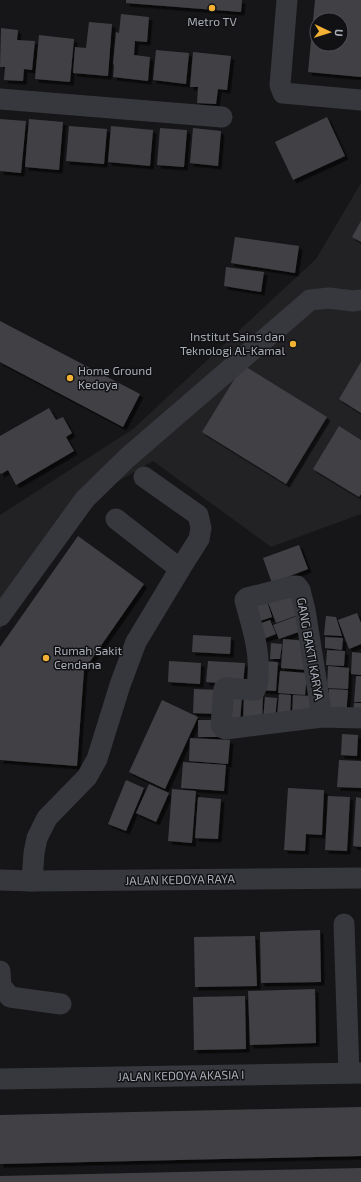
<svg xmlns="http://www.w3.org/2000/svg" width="361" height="1182" font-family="'Exo 2',sans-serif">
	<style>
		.built { fill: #222225 }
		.building { fill: #404145; fill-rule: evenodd; filter: url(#shadow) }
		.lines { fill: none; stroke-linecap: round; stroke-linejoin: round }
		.minor { stroke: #37383d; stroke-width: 21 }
		.poi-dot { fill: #f2b134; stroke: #111113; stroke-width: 1.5 }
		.labels { text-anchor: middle; stroke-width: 3; stroke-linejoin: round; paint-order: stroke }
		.poi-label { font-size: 12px; fill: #a8adb8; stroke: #111113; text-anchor: start }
		.street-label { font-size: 12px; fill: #a8adb8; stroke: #111113 }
	</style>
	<defs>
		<filter id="shadow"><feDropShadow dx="3.5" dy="3.5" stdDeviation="0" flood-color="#0009"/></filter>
	</defs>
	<rect width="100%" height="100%" fill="#161618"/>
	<path class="built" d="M 361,183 L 361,514 L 271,547 L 153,461 L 105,489 L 0,630 L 0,515 L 133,429 L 316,259 Z"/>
	<g class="building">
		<path d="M 126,0 L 242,0 L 241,12 L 126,3 Z"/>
		<path d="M 315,0 L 361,0 L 361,77 L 308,72 ZM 317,20 L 341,20 L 341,44 L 317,44 Z"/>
		<path d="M 121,14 L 149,17 L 147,42 L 135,41 L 134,55 L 150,57 L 148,81 L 113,77 L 114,65 L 113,64 L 116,32 L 119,33 Z"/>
		<path d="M 89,22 L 112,24 L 108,76 L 73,73 L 75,47 L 86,48 Z"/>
		<path d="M 1,28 L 18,30 L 17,40 L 35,41 L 32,70 L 24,69 L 23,81 L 4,80 L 5,67 L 0,67 Z"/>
		<path d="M 39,35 L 74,39 L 70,82 L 35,79 Z"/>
		<path d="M 156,50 L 189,53 L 186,84 L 153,80 Z"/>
		<path d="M 193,52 L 231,56 L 227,90 L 218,89 L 216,104 L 197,103 L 198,87 L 190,87 Z"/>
		<path d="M 327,117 L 345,156 L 293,180 L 275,142 Z"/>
		<path d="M 0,119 L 26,121 L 21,173 L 0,171 Z"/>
		<path d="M 29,119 L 63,122 L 59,170 L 25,167 Z"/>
		<path d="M 69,126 L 107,129 L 104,164 L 66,161 Z"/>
		<path d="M 111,126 L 153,130 L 150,166 L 108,162 Z"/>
		<path d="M 160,128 L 187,130 L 184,167 L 157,165 Z"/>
		<path d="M 193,128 L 221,131 L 218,166 L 190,163 Z"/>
		<path d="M 361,221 L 361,242 L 352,237 Z"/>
		<path d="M 235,237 L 299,246 L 295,273 L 231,263 Z"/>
		<path d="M 226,267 L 264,272 L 261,292 L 224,286 Z"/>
		<path d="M 0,321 L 140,394 L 123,427 L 0,362 Z"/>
		<path d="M 361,362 L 361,413 L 339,399 Z"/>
		<path d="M 243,365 L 327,417 L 286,484 L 202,432 Z"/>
		<path d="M 49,408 L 56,420 L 63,417 L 72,433 L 66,437 L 74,451 L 16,485 L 8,470 L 1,474 L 0,473 L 0,436 Z"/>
		<path d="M 339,426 L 361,440 L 361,494 L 359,497 L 313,469 Z"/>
		<path d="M 78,536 L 144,584 L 84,670 L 77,766 L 0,760 L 0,647 Z"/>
		<path d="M 299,545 L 308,569 L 272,583 L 263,558 Z"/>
		<path d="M 298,591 L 306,612 L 276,623 L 268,602 Z"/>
		<path d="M 267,601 L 272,617 L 257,622 L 251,607 Z"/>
		<path d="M 357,613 L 361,623 L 361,644 L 349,649 L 338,620 Z"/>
		<path d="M 302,614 L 307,629 L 279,639 L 273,625 Z"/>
		<path d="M 326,616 L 336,617 L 342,636 L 324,635 Z"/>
		<path d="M 270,620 L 276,634 L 261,640 L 256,625 Z"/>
		<path d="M 193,635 L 231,637 L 230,654 L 192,652 Z"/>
		<path d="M 325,637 L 343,638 L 342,650 L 325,648 Z"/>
		<path d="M 283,639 L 309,641 L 307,670 L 281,668 Z"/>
		<path d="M 271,643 L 282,644 L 280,659 L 270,659 Z"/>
		<path d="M 327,650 L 345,651 L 344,666 L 326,665 Z"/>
		<path d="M 352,652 L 361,653 L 361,675 L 351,674 Z"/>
		<path d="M 169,661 L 201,663 L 200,684 L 168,682 Z"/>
		<path d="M 208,661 L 245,663 L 243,685 L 206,682 Z"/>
		<path d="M 260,661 L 278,662 L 276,691 L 258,690 Z"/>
		<path d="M 328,666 L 349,668 L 348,689 L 327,688 Z"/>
		<path d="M 280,671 L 307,673 L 305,695 L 278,693 Z"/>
		<path d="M 356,676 L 361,676 L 361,702 L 354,702 Z"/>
		<path d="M 194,689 L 220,690 L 218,714 L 193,713 Z"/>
		<path d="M 329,689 L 348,690 L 346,717 L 327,715 Z"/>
		<path d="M 228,694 L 242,695 L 240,722 L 226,720 Z"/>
		<path d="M 279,694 L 291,695 L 290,718 L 277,717 Z"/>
		<path d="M 244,695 L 263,696 L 262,722 L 243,721 Z"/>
		<path d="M 293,695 L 311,696 L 309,718 L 292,717 Z"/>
		<path d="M 265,697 L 277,698 L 275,721 L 263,720 Z"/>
		<path d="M 162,700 L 198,717 L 165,789 L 129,772 Z"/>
		<path d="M 354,703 L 361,703 L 361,715 L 353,714 Z"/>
		<rect x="198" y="720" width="21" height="17"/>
		<path d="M 342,734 L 358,735 L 357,756 L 341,755 Z"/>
		<path d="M 190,738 L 230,740 L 228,764 L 189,761 Z"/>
		<path d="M 339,760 L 361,761 L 361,788 L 337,787 Z"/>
		<path d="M 183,762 L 226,765 L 224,791 L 181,788 Z"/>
		<path d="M 126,780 L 144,788 L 126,831 L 108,824 Z"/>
		<path d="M 149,784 L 169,793 L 156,822 L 136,813 Z"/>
		<path d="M 288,788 L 324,790 L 322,835 L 306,834 L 305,851 L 284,850 Z"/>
		<path d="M 172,789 L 196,791 L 192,843 L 168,841 Z"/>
		<path d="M 328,796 L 350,797 L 347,851 L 325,850 Z"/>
		<path d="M 198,797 L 221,799 L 218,839 L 195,838 Z"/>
		<path d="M 356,797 L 361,798 L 361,847 L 353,846 Z"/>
		<path d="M 320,930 L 321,982 L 261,983 L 260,932 Z"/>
		<path d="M 255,936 L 257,986 L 195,987 L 194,937 Z"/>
		<path d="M 315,989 L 316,1043 L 250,1045 L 248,991 Z"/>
		<path d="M 245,996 L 246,1049 L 194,1050 L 193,997 Z"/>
		<path d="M 361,1107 L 361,1156 L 0,1164 L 0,1115 Z"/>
		<path d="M 361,1168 L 361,1182 L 0,1182 L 0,1176 Z"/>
	</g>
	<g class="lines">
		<g class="minor">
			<path d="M 287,0 L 280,85 L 283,93 L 361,100"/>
			<path d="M 0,99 L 222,117"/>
			<path d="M 116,519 L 180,569"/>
			<path d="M 0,616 L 85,499 L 127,458 L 310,300 L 329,298 L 353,301 L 361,300"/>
			<path d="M 322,717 L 305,610 L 300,590 L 297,586 L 294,586 L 247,598 L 245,600 L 246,604 C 252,627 260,650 258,674 C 258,680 258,685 255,690 L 252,690 L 226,688 L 224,689 L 221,725 L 223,728 L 226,729 L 322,717 L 361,718"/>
			<path d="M 0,880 L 32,881 L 361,878"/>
			<path d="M 32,881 L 34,853 L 37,838 L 47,818 L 87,777 L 97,759 L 120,685 L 136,642 L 180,569 L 199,539 L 201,528 L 198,515 L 144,477"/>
			<path d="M 344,924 L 349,1073"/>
			<path d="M 0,971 L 1,986 L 10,997 L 61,1004"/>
			<path d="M 0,1079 L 361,1073"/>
		</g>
	</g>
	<g class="poi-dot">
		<circle cx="212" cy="8" r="4"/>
		<circle cx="293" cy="344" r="4"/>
		<circle cx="70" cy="378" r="4"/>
		<circle cx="46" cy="658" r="4"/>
	</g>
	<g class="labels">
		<g class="poi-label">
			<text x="212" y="26" text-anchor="middle">Metro TV</text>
			<text x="285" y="341" text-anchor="end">Institut Sains dan<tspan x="285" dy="14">Teknologi Al-Kamal</tspan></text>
			<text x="78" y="375">Home Ground<tspan x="78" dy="14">Kedoya</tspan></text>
			<text x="54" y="655">Rumah Sakit<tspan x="54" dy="14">Cendana</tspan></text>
		</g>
		<g class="street-label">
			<text transform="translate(310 649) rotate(80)" y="4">GANG BAKTI KARYA</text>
			<text transform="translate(180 880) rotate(-1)" y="4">JALAN KEDOYA RAYA</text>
			<text transform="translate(181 1076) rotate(-1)" y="4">JALAN KEDOYA AKASIA I</text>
		</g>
	</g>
	<g transform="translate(329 32) rotate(94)"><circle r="19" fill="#111113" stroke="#4d4f55"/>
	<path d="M0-3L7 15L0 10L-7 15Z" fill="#f2b134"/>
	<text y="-6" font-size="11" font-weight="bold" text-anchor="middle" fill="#a8adb8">U</text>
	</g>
</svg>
